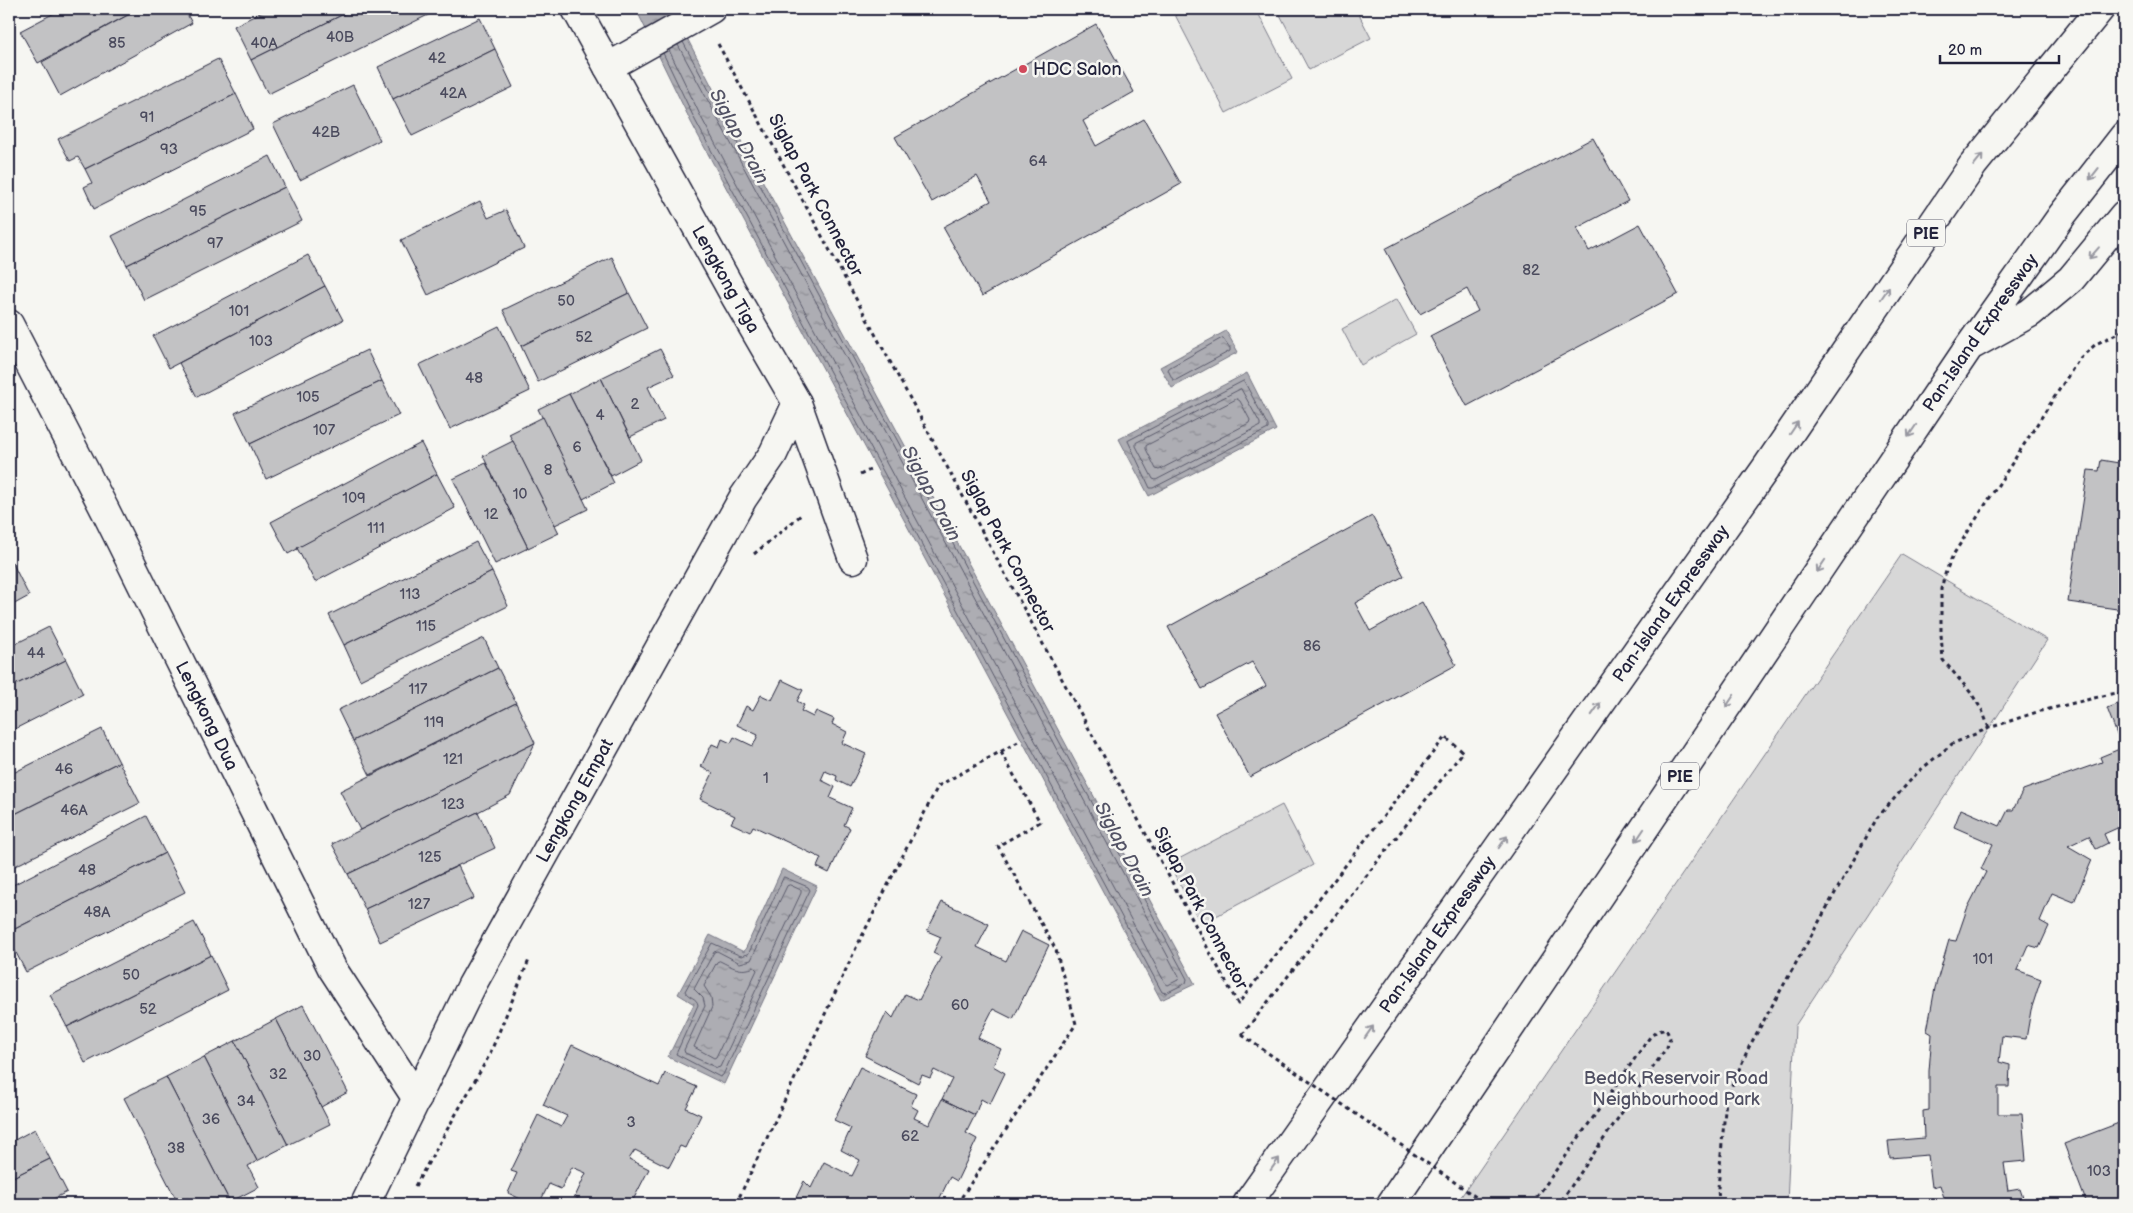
<svg xmlns="http://www.w3.org/2000/svg" width="2133" height="1213" font-family="'Balsamiq Sans',sans-serif">
	<style>
		.green { fill: #d7d7d7; stroke: #7c7c89 }
		.water { fill: url(#water-ripples); stroke: #757583 }
		.lines { fill: none; stroke-linecap: round; stroke-linejoin: round }
		.shore { stroke: #5a5a6b; stroke-width: 1 }
		.building { fill: #c2c2c4; stroke: #22223b }
		.street-casing { stroke: #22223b; stroke-width: 31 }
		.highway-casing { stroke: #22223b; stroke-width: 31 }
		.path { stroke: #22223b; stroke-width: 3; stroke-dasharray: 4 4; stroke-linecap: butt }
		.street { stroke: #f6f6f2; stroke-width: 28 }
		.highway { stroke: #f6f6f2; stroke-width: 28 }
		.path-bridge { stroke: #22223b; stroke-width: 3; stroke-dasharray: 4 4; stroke-linecap: butt }
		.oneway { stroke: #9797a0 }
		.poi-dot { fill: #d1495b; stroke: #f6f6f2; stroke-width: 2 }
		.labels { text-anchor: middle; stroke-width: 5; stroke-linejoin: round; paint-order: stroke }
		.number-label { font-size: 15px; fill: #4a4a5d }
		.shield { fill: #f6f6f2; stroke: #626272; stroke-width: 1 }
		.shield-label { font-size: 16px; font-weight: bold; fill: #22223b }
		.poi-label { font-size: 18px; fill: #22223b; stroke: #f6f6f2; text-anchor: start }
		.street-label { font-size: 18px; fill: #22223b; stroke: #f6f6f2 }
		.park-label { font-size: 18px; fill: #4f4f62; stroke: #f6f6f2 }
		.water-label { font-size: 19px; font-style: italic; fill: #535365; stroke: #f6f6f2 }
	</style>
	<defs>
		<pattern id="water-ripples" width="26" height="14" patternUnits="userSpaceOnUse" patternTransform="scale(1.25)"><rect width="26" height="14" fill="#adadb3"/><path d="M2 4q2-2 4 0t4 0M15 11q2-2 4 0t4 0" fill="none" stroke="#8c8c93"/></pattern>
	</defs>
	<rect width="100%" height="100%" fill="#f6f6f2"/>
	<filter id="ink" filterUnits="userSpaceOnUse"><feTurbulence type="fractalNoise" baseFrequency=".02" numOctaves="2"/><feDisplacementMap in="SourceGraphic" scale="10" xChannelSelector="R" yChannelSelector="G"/><feConvolveMatrix kernelMatrix="1 2 1 2 8 2 1 2 1" color-interpolation-filters="sRGB"/></filter>
	<g filter="url(#ink)">
		<g class="green">
			<path d="M 1172,9 L 1256,9 L 1292,79 L 1226,113 Z"/>
			<path d="M 1277,9 L 1356,9 L 1371,38 L 1309,70 Z"/>
			<path d="M 1397,299 L 1416,334 L 1361,365 L 1342,329 Z"/>
			<path d="M 1902,554 L 2047,640 L 1795,1026 L 1787,1204 L 1456,1204 Z"/>
			<path d="M 1282,805 L 1313,865 L 1201,924 L 1169,864 Z"/>
		</g>
		<g class="water">
			<path d="M 636,9 L 672,9 L 720,102 L 1195,984 L 1161,1000 L 691,122 Z"/>
			<path d="M 1226,331 L 1238,352 L 1172,388 L 1160,367 Z"/>
			<path d="M 1247,373 L 1276,430 L 1149,496 L 1119,439 Z"/>
			<path d="M 782,869 L 817,886 L 724,1084 L 668,1057 L 694,1004 L 678,994 L 710,935 L 744,952 Z"/>
		</g>
		<g class="lines">
			<g class="shore">
				<path d="M 669,50 L 701,117 L 1165,983 L 1168,985 L 1178,980 L 1179,977 L 678,45"/>
				<path d="M 663,53 L 695,120 L 1162,992 L 1166,993 L 1186,983 L 1187,979 L 683,42"/>
				<path d="M 1223,338 L 1230,348 L 1230,351 L 1176,380 L 1173,380 L 1168,370 L 1169,368 Z"/>
				<path d="M 1244,381 L 1268,426 L 1268,429 L 1153,488 L 1150,488 L 1128,441 Z"/>
				<path d="M 1241,389 L 1260,423 L 1260,426 L 1156,480 L 1153,479 L 1136,446 L 1136,443 Z"/>
				<path d="M 1237,399 L 1240,401 L 1250,420 L 1249,423 L 1159,470 L 1156,469 L 1146,449 L 1146,446 Z"/>
				<path d="M 784,877 L 808,887 L 810,890 L 723,1075 L 720,1077 L 676,1054 L 698,1005 C 697,997 688,998 685,991 L 712,943 L 741,956 L 748,954 Z"/>
				<path d="M 790,885 L 801,890 L 801,893 L 720,1067 L 717,1068 L 685,1053 L 684,1050 L 705,1006 L 703,998 L 694,989 L 714,952 L 717,951 L 740,963 L 751,960 L 787,886 Z"/>
				<path d="M 720,961 C 732,967 741,973 754,967 L 757,970 L 716,1057 L 714,1058 L 694,1047 L 712,1007 L 711,997 L 704,986 L 717,962 Z"/>
			</g>
		</g>
		<g class="building">
			<path d="M 62,9 L 139,9 L 38,63 L 20,31 Z"/>
			<path d="M 139,9 L 184,9 L 192,23 L 60,96 L 42,62 Z"/>
			<path d="M 268,9 L 354,9 L 251,60 L 234,26 Z"/>
			<path d="M 354,9 L 427,9 L 430,14 L 268,94 L 251,60 Z"/>
			<path d="M 480,18 L 495,49 L 393,99 L 378,67 Z"/>
			<path d="M 1096,24 L 1134,92 L 1083,121 L 1096,146 L 1144,119 L 1181,184 L 982,296 L 943,227 L 991,201 L 977,176 L 932,202 L 895,137 Z"/>
			<path d="M 495,49 L 513,87 L 412,136 L 393,99 Z"/>
			<path d="M 218,59 L 236,94 L 85,169 L 78,157 L 70,161 L 58,139 Z"/>
			<path d="M 353,85 L 380,140 L 300,180 L 273,124 Z"/>
			<path d="M 236,94 L 253,129 L 94,209 L 84,187 L 92,183 L 85,169 Z"/>
			<path d="M 1593,138 L 1628,201 L 1577,228 L 1589,251 L 1640,224 L 1678,294 L 1467,406 L 1430,336 L 1478,311 L 1467,289 L 1420,314 L 1385,249 Z"/>
			<path d="M 270,156 L 285,187 L 127,265 L 112,236 Z"/>
			<path d="M 285,187 L 302,221 L 144,300 L 127,265 Z"/>
			<path d="M 480,201 L 488,218 L 506,210 L 524,248 L 428,295 L 401,240 Z"/>
			<path d="M 308,255 L 325,286 L 169,368 L 153,336 Z"/>
			<path d="M 612,257 L 629,293 L 521,346 L 503,310 Z"/>
			<path d="M 325,286 L 343,320 L 197,397 L 179,363 Z"/>
			<path d="M 629,293 L 647,328 L 538,382 L 521,346 Z"/>
			<path d="M 499,326 L 530,391 L 450,429 L 419,365 Z"/>
			<path d="M 660,349 L 674,375 L 648,387 L 664,420 L 630,437 L 601,378 Z"/>
			<path d="M 367,350 L 382,381 L 250,444 L 235,413 Z"/>
			<path d="M 601,378 L 641,460 L 611,476 L 569,394 Z"/>
			<path d="M 382,381 L 399,415 L 266,479 L 250,444 Z"/>
			<path d="M 569,394 L 614,483 L 583,499 L 538,409 Z"/>
			<path d="M 543,417 L 588,509 L 555,525 L 509,434 Z"/>
			<path d="M 513,441 L 559,533 L 528,548 L 483,456 Z"/>
			<path d="M 421,443 L 437,474 L 288,554 L 271,522 Z"/>
			<path d="M 2122,448 L 2124,448 L 2124,610 L 2068,602 L 2088,470 L 2099,471 L 2101,460 L 2119,463 Z"/>
			<path d="M 486,463 L 528,548 L 495,564 L 453,479 Z"/>
			<path d="M 437,474 L 455,508 L 315,582 L 297,548 Z"/>
			<path d="M 1372,516 L 1404,576 L 1355,603 L 1370,631 L 1422,602 L 1456,665 L 1250,777 L 1215,713 L 1266,686 L 1252,662 L 1202,689 L 1168,627 Z"/>
			<path d="M 476,542 L 492,572 L 344,645 L 329,615 Z"/>
			<path d="M 12,562 L 29,596 L 9,607 L 9,563 Z"/>
			<path d="M 492,572 L 508,606 L 360,680 L 344,645 Z"/>
			<path d="M 49,627 L 66,660 L 9,688 L 9,647 Z"/>
			<path d="M 484,638 L 498,668 L 353,741 L 338,710 Z"/>
			<path d="M 66,660 L 83,694 L 9,732 L 9,688 Z"/>
			<path d="M 498,668 L 516,703 L 370,775 L 353,741 Z"/>
			<path d="M 782,680 L 803,690 L 797,701 L 804,705 L 801,711 L 813,717 L 816,711 L 834,719 L 832,724 L 847,732 L 842,743 L 866,754 L 850,787 L 836,780 L 837,776 L 825,771 L 821,780 L 835,787 L 830,798 L 852,808 L 844,825 L 850,828 L 829,873 L 817,867 L 821,858 L 753,826 L 750,832 L 731,823 L 735,816 L 700,799 L 713,773 L 701,767 L 712,744 L 719,747 L 722,739 L 731,743 L 734,737 L 753,746 L 758,735 L 737,725 L 746,706 L 753,710 L 761,695 L 772,700 Z"/>
			<path d="M 2122,702 L 2124,708 L 2124,825 L 2104,834 L 2108,843 L 2096,849 L 2089,836 L 2068,846 L 2092,860 L 2074,902 L 2052,893 L 2040,921 L 2049,926 L 2039,948 L 2028,945 L 2017,970 L 2041,979 L 2031,1010 L 2026,1039 L 2002,1036 L 1999,1062 L 2010,1065 L 2009,1087 L 1998,1087 L 1998,1114 L 2022,1114 L 2026,1161 L 2004,1163 L 2008,1191 L 2020,1189 L 2025,1204 L 1946,1204 L 1940,1185 L 1932,1187 L 1928,1155 L 1890,1158 L 1888,1141 L 1924,1138 L 1923,1111 L 1929,1110 L 1929,1071 L 1932,1034 L 1927,1031 L 1935,988 L 1949,940 L 1956,941 L 1967,909 L 1986,872 L 1981,869 L 1993,844 L 1954,827 L 1961,809 L 2000,826 L 2008,810 L 2013,810 L 2023,790 L 2102,762 L 2100,757 L 2122,748 L 2107,708 Z"/>
			<path d="M 516,703 L 535,743 L 360,830 L 340,791 Z"/>
			<path d="M 102,729 L 119,762 L 9,817 L 9,775 Z"/>
			<path d="M 535,743 L 510,795 L 478,812 L 348,874 L 332,844 Z"/>
			<path d="M 119,762 L 140,803 L 9,869 L 9,817 Z"/>
			<path d="M 478,812 L 495,848 L 365,909 L 348,874 Z"/>
			<path d="M 146,816 L 165,853 L 9,932 L 9,887 Z"/>
			<path d="M 165,853 L 185,892 L 26,972 L 9,939 L 9,932 Z"/>
			<path d="M 458,866 L 474,898 L 380,942 L 365,909 Z"/>
			<path d="M 942,902 L 989,924 L 977,947 L 1006,961 L 1021,931 L 1049,945 L 1013,1019 L 993,1009 L 978,1038 L 1001,1049 L 993,1066 L 1005,1073 L 990,1104 L 981,1099 L 975,1115 L 942,1099 L 952,1079 L 934,1070 L 930,1078 L 922,1075 L 918,1083 L 865,1056 L 887,1012 L 893,1018 L 905,994 L 919,1000 L 941,957 L 933,953 L 941,937 L 927,931 Z"/>
			<path d="M 194,922 L 211,955 L 67,1027 L 50,995 Z"/>
			<path d="M 211,955 L 228,990 L 85,1063 L 67,1027 Z"/>
			<path d="M 303,1005 L 348,1092 L 321,1107 L 276,1019 Z"/>
			<path d="M 276,1019 L 330,1124 L 288,1145 L 235,1041 Z"/>
			<path d="M 235,1041 L 288,1145 L 257,1161 L 204,1057 Z"/>
			<path d="M 572,1045 L 659,1086 L 665,1073 L 697,1087 L 686,1108 L 701,1115 L 685,1148 L 680,1146 L 669,1167 L 635,1150 L 629,1159 L 649,1169 L 631,1204 L 580,1204 L 581,1201 L 575,1197 L 586,1173 L 572,1167 L 561,1189 L 549,1184 L 539,1204 L 531,1204 L 508,1193 L 517,1173 L 511,1171 L 538,1115 L 561,1127 L 567,1116 L 543,1105 Z"/>
			<path d="M 204,1057 L 257,1161 L 248,1166 L 259,1187 L 230,1202 L 166,1077 Z"/>
			<path d="M 860,1067 L 916,1094 L 911,1106 L 918,1110 L 914,1118 L 929,1125 L 942,1099 L 975,1115 L 966,1133 L 977,1139 L 957,1181 L 950,1177 L 937,1204 L 793,1204 L 804,1181 L 811,1188 L 824,1162 L 852,1176 L 860,1160 L 841,1150 L 851,1128 L 834,1120 Z"/>
			<path d="M 166,1077 L 230,1202 L 227,1204 L 191,1204 L 188,1198 L 178,1203 L 124,1098 Z"/>
			<path d="M 2124,1121 L 2124,1204 L 2122,1198 L 2105,1204 L 2087,1204 L 2064,1144 Z"/>
			<path d="M 35,1129 L 50,1159 L 9,1179 L 9,1143 Z"/>
			<path d="M 50,1159 L 67,1192 L 43,1204 L 9,1204 L 9,1179 Z"/>
		</g>
		<g class="lines">
			<g class="street-casing">
				<g id="street">
					<path id="s1" d="M 576,9 L 736,298 L 797,403 L 853,559"/>
					<path d="M 608,67 L 711,9"/>
					<path id="s2" d="M 9,324 L 106,512 L 332,968 L 417,1099"/>
					<path id="s3" d="M 365,1204 L 472,985 L 743,498 L 773,454 L 797,403"/>
				</g>
			</g>
			<g class="highway-casing">
				<g id="highway">
					<path d="M 1974,344 L 2030,313 L 2071,279 L 2124,215"/>
					<path id="s4" d="M 1247,1204 L 1766,468 L 1973,165 L 2100,9"/>
					<path id="s5" d="M 1391,1204 L 1969,347 L 2063,214 L 2124,136"/>
				</g>
			</g>
			<g class="path">
				<path d="M 718,44 L 1238,1004 L 1445,737 L 1463,752 L 1242,1035"/>
				<path d="M 860,475 L 870,470"/>
				<path d="M 754,554 L 801,515"/>
				<path d="M 1989,728 L 1982,710 L 1971,693 L 1943,660 L 1941,634 L 1941,589 L 1946,571 L 1953,555 L 2079,359 L 2096,344 L 2124,330"/>
				<path d="M 415,1186 L 489,1056 L 529,960"/>
				<path d="M 736,1204 L 856,948 L 938,786 L 1018,742"/>
				<path d="M 957,1204 L 1076,1024 L 1056,950 L 998,846 L 1040,822 L 1001,752"/>
				<path d="M 1532,1204 L 1650,1037 L 1656,1032 L 1666,1029 L 1670,1038 L 1667,1047 L 1559,1204"/>
				<path d="M 1719,1204 L 1718,1188 L 1726,1099 L 1749,1047 L 1877,818 L 1918,772 L 1952,744 L 1989,728 L 2037,712 L 2115,693 L 2124,695"/>
			</g>
			<use href="#street" class="street"/>
			<use href="#highway" class="highway"/>
			<path class="path-bridge" d="M 1242,1035 L 1486,1204"/>
		</g>
		<defs><path id="oneway-shaft" d="M-6 0H5M1.5-3L5.5 0L1.5 3" fill="none" stroke-width="1.6" stroke-linecap="round" stroke-linejoin="round" transform="scale(1.25)"/></defs>
		<g class="oneway">
			<use href="#oneway-shaft" transform="translate(1978 160) rotate(-51)"/>
			<use href="#oneway-shaft" transform="translate(2094 174) rotate(128)"/>
			<use href="#oneway-shaft" transform="translate(2094 253) rotate(131)"/>
			<use href="#oneway-shaft" transform="translate(1885 293) rotate(-56)"/>
			<use href="#oneway-shaft" transform="translate(1794 428) rotate(-56)"/>
			<use href="#oneway-shaft" transform="translate(1912 431) rotate(124)"/>
			<use href="#oneway-shaft" transform="translate(1821 566) rotate(124)"/>
			<use href="#oneway-shaft" transform="translate(1730 701) rotate(124)"/>
			<use href="#oneway-shaft" transform="translate(1596 709) rotate(-55)"/>
			<use href="#oneway-shaft" transform="translate(1640 835) rotate(124)"/>
			<use href="#oneway-shaft" transform="translate(1503 842) rotate(-55)"/>
			<use href="#oneway-shaft" transform="translate(1369 1032) rotate(-55)"/>
			<use href="#oneway-shaft" transform="translate(1275 1164) rotate(-55)"/>
		</g>
	</g>
	<circle class="poi-dot" cx="1023" cy="69" r="5"/>
	<g class="labels">
		<g class="number-label">
			<text x="340" y="42">40B</text>
			<text x="117" y="48">85</text>
			<text x="264" y="48">40A</text>
			<text x="437" y="63">42</text>
			<text x="453" y="98">42A</text>
			<text x="147" y="122">91</text>
			<text x="326" y="137">42B</text>
			<text x="169" y="154">93</text>
			<text x="1038" y="166">64</text>
			<text x="198" y="216">95</text>
			<text x="215" y="248">97</text>
			<text x="1531" y="275">82</text>
			<text x="566" y="306">50</text>
			<text x="239" y="316">101</text>
			<text x="584" y="342">52</text>
			<text x="261" y="346">103</text>
			<text x="474" y="383">48</text>
			<text x="308" y="402">105</text>
			<text x="635" y="409">2</text>
			<text x="600" y="420">4</text>
			<text x="324" y="435">107</text>
			<text x="577" y="452">6</text>
			<text x="548" y="475">8</text>
			<text x="520" y="499">10</text>
			<text x="354" y="503">109</text>
			<text x="491" y="519">12</text>
			<text x="376" y="533">111</text>
			<text x="410" y="599">113</text>
			<text x="426" y="631">115</text>
			<text x="1312" y="651">86</text>
			<text x="36" y="658">44</text>
			<text x="418" y="694">117</text>
			<text x="434" y="727">119</text>
			<text x="453" y="764">121</text>
			<text x="64" y="774">46</text>
			<text x="766" y="783">1</text>
			<text x="453" y="809">123</text>
			<text x="74" y="815">46A</text>
			<text x="430" y="862">125</text>
			<text x="87" y="875">48</text>
			<text x="419" y="909">127</text>
			<text x="97" y="917">48A</text>
			<text x="1983" y="964">101</text>
			<text x="131" y="980">50</text>
			<text x="960" y="1010">60</text>
			<text x="148" y="1014">52</text>
			<text x="312" y="1061">30</text>
			<text x="278" y="1079">32</text>
			<text x="246" y="1106">34</text>
			<text x="211" y="1124">36</text>
			<text x="631" y="1127">3</text>
			<text x="910" y="1141">62</text>
			<text x="176" y="1153">38</text>
			<text x="2099" y="1176">103</text>
		</g>
		<g class="shield">
			<rect x="1907" y="219.5" width="38" height="27" rx="4"/>
			<rect x="1661" y="762.5" width="38" height="27" rx="4"/>
		</g>
		<g class="shield-label">
			<text x="1926" y="239">PIE</text>
			<text x="1680" y="782">PIE</text>
		</g>
		<g class="poi-label">
			<text x="1033" y="75">HDC Salon</text>
		</g>
		<g class="street-label">
			<text transform="translate(816 195) rotate(62)" y="6">Siglap Park Connector</text>
			<text dy="6" stroke="none"><textPath href="#s1" startOffset="309">Lengkong Tiga</textPath></text>
			<text dy="6" stroke="none"><textPath href="#s5" startOffset="1052">Pan-Island Expressway</textPath></text>
			<text transform="translate(1008 551) rotate(62)" y="6">Siglap Park Connector</text>
			<text dy="6" stroke="none"><textPath href="#s4" startOffset="735">Pan-Island Expressway</textPath></text>
			<text dy="6" stroke="none"><textPath href="#s2" startOffset="439">Lengkong Dua</textPath></text>
			<text dy="6" stroke="none"><textPath href="#s3" startOffset="455">Lengkong Empat</textPath></text>
			<text transform="translate(1201 908) rotate(62)" y="6">Siglap Park Connector</text>
			<text dy="6" stroke="none"><textPath href="#s4" startOffset="330">Pan-Island Expressway</textPath></text>
		</g>
		<g class="park-label">
			<text x="1676" y="1084">Bedok Reservoir Road<tspan x="1676" dy="21">Neighbourhood Park</tspan></text>
		</g>
		<g class="water-label">
			<text transform="translate(740 136) rotate(62)" y="7">Siglap Drain</text>
			<text transform="translate(932 493) rotate(62)" y="7">Siglap Drain</text>
			<text transform="translate(1125 849) rotate(62)" y="7">Siglap Drain</text>
		</g>
	</g>
	<rect width="2133" height="1213" fill="none" stroke="#f6f6f2" stroke-width="30"/>
	<rect x="15" y="15" width="2103" height="1183" fill="none" stroke="#22223b" stroke-width="2" filter="url(#ink)"/>
	<path d="M1940 55v8h119v-8" fill="none" stroke="#22223b" stroke-width="2.5"/>
	<text x="1948" y="55" font-size="15" fill="#22223b" stroke="#f6f6f2" stroke-width="4" paint-order="stroke">20 m</text>
</svg>
